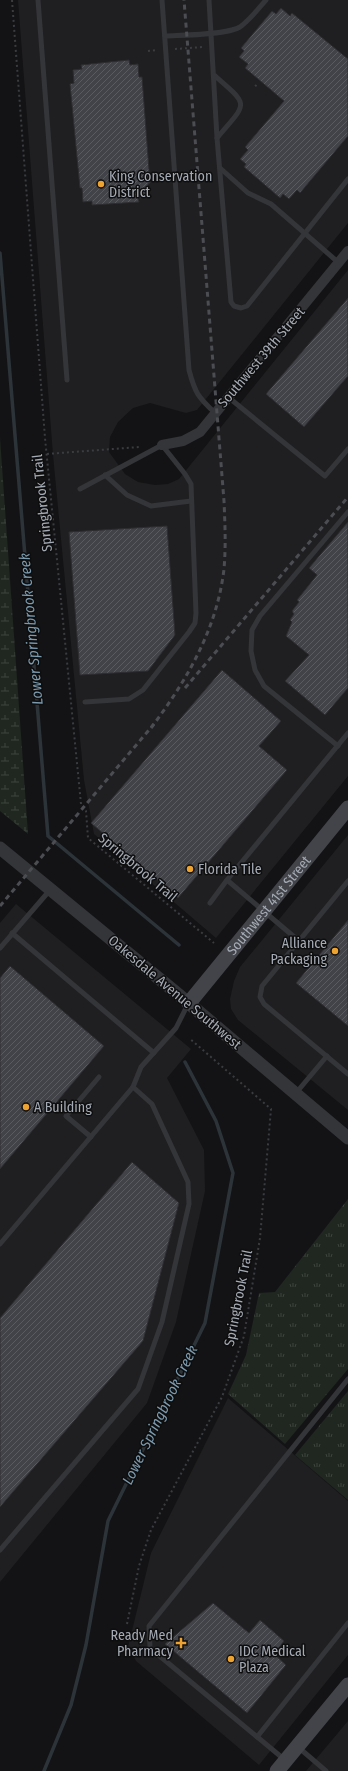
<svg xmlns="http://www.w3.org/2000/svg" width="348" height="1771" font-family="'Fira Sans Condensed',sans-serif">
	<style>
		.built { fill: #1f1f21 }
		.grass { fill: url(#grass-tufts) }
		.wetland { fill: url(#wetland-marsh) }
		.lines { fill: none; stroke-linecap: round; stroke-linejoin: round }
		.stream { stroke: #2c343a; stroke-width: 3.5 }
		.building { fill: url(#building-hatch); stroke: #2d2d30 }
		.path { stroke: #3a3c40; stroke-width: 2; stroke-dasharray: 2 3; stroke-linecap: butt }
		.service { stroke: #343539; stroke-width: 5 }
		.minor { stroke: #343539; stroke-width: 10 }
		.tertiary { stroke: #343539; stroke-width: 13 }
		.secondary { stroke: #424449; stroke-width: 15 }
		.rail { stroke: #4b4d52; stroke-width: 3; stroke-dasharray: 5 4; stroke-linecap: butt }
		.poi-dot { fill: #eda332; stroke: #0e0e0f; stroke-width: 1.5 }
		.labels { text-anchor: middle; stroke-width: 3; stroke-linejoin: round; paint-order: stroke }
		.poi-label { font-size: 14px; fill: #a5abb5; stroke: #0e0e0f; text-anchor: start }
		.street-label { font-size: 14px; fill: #a5abb5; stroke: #0e0e0f }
		.water-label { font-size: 15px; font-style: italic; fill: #7c9baf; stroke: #0e0e0f }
	</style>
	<defs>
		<pattern id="grass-tufts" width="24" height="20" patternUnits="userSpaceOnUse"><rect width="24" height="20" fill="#1f2720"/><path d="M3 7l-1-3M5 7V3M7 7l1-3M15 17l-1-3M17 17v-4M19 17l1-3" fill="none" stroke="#3d443e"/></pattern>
		<pattern id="wetland-marsh" width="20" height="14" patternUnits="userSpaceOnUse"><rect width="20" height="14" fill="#1f2720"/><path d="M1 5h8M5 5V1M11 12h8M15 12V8" fill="none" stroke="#3d443e"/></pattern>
		<pattern id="building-hatch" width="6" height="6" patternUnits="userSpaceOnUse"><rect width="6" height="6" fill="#424348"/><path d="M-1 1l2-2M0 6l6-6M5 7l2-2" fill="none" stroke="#5a5b60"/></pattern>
	</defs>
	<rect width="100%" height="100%" fill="#131315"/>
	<g class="built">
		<path d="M 18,0 L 348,0 L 348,223 L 197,410 L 186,413 L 150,403 L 133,408 L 118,422 L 110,437 L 109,452 L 125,474 L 138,482 L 155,485 L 168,484 L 179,479 L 348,270 L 348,776 L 216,938 L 94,834 L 84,780 L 53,455 Z"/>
		<path d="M 348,835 L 348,1110 L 238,1020 L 231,1009 L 230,999 L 234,981 L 240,967 Z"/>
		<path d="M 16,904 L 191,1049 L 167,1078 L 204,1150 L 205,1191 L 176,1322 L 147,1403 L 0,1582 L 0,923 Z"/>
		<path d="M 228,1398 L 348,1501 L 348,1655 L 259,1765 L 136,1661 L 128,1647 L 151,1553 Z"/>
		<path d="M 348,1721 L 348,1771 L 306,1771 Z"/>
	</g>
	<g class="grass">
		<path d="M 348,1199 L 348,1369 L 285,1444 L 228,1394 L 246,1355 L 259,1293 L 275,1292 Z"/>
		<path d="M 348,1391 L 348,1500 L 295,1455 Z"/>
	</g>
	<path class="wetland" d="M 0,438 L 28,834 L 0,811 Z"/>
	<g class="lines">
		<g class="stream">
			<path d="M 0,253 L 48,836 L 179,945"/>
			<path d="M 44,1771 L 71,1705 L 86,1645 L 108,1521 L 205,1323 L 233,1173 L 216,1121 L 185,1062"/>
		</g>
	</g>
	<g class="building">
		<path d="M 281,8 L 290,16 L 292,13 L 348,59 L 348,136 L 300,193 L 297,190 L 289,199 L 283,194 L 280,198 L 244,167 L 246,164 L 240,159 L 248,150 L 245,147 L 284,101 L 245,68 L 248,64 L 239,57 L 244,51 L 241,48 L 272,11 L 276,14 Z"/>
		<path d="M 129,60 L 130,65 L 138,64 L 139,77 L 142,77 L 150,183 L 148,184 L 148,197 L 138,198 L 139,202 L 92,205 L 92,201 L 83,202 L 82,188 L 80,188 L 70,84 L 74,83 L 73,70 L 82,69 L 81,65 Z"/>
		<path d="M 348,298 L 348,376 L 304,427 L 266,394 Z"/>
		<path d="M 348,522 L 348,688 L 325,715 L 285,681 L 309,655 L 286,636 L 292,622 L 290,620 L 294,614 L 292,611 L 299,602 L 297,600 L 317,575 L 309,568 Z"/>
		<path d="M 167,526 L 175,635 L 148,671 L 80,675 L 69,532 Z"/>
		<path d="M 222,670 L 281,721 L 259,746 L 287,770 L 178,898 L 91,823 Z"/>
		<path d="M 348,920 L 348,1026 L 296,983 Z"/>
		<path d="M 10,966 L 104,1046 L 0,1169 L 0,978 Z"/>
		<path d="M 132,1162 L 179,1203 L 143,1341 L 0,1507 L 0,1318 Z"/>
		<path d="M 213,1603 L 249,1633 L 260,1620 L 284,1641 L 274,1654 L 286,1665 L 247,1713 L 165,1644 Z"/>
	</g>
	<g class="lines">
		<g class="path">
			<path d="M 12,0 L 45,438 L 81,804 L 86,811 L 88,838 L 214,943"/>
			<path d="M 175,49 L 203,47"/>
			<path d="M 148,51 L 158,50"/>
			<path d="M 255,85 L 259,88"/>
			<path d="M 47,454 L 139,447"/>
			<path d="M 127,1624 L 139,1566 L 151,1530 L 222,1397 L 244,1336 L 260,1238 L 271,1109 L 189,1038"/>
		</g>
		<g class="service">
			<path d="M 38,0 L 67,380"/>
			<path d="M 162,0 L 189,370 C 195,393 198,397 215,413"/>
			<path d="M 209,0 L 217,138 L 231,302 L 234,306 L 241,308 L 247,306 L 348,179"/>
			<path d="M 165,36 C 182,35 227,35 240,27 C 250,20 258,9 266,0"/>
			<path d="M 214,75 C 251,107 247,102 217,138"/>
			<path d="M 220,168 L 248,193 L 271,204 L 339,263"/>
			<path d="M 228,397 L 325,476 L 348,449"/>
			<path d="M 105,475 L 127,495 L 151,506 L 191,501"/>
			<path d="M 80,489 L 162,445 L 185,474 L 191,484 L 196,613 L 195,623 L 189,632 L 143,690 L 129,699 L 85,702"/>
			<path d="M 338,746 L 264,686 L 255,670 L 251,651 L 252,630 L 260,616 L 348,512"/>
			<path d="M 227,880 L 299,941"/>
			<path d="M 348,881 L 262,986 L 260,997 L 264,1004 L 348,1074"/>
			<path d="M 210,903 L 227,880 L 348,733"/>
			<path d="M 12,933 L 154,1053"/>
			<path d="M 0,948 L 50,890"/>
			<path d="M 296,1093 L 327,1056"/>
			<path d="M 91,1137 L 66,1116 L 99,1077"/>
			<path d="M 0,1244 L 133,1087 L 141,1067 L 176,1028 L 188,1004"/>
			<path d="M 0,1550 L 138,1389 L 162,1322 L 189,1204 L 188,1182 L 152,1104 L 133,1087"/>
			<path d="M 257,1737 L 348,1623"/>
			<path d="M 298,1747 L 326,1771"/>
			<path d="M 285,1760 L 150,1648 L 149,1626 L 348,1379"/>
		</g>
		<path class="minor" d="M 162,445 L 183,441 L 200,432 L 348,251"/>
		<path class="tertiary" d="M 0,848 L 179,995 L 348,1138"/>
		<g class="secondary">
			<path id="s1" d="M 189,1003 L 348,808"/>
			<path d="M 277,1771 L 348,1685"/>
		</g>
		<g class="rail">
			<path d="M 185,688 L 348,497"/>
			<path d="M 151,728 C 187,680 217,629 224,569 C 226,546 225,524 224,501 L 184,0"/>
			<path d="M 0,906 L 154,724"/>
		</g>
	</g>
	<g class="poi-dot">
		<circle cx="101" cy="184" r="4"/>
		<circle cx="190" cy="869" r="4"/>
		<circle cx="335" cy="951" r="4"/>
		<circle cx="26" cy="1107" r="4"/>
		<path d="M179 1637h4v4h4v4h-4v4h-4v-4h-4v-4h4z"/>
		<circle cx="231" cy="1659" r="4"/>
	</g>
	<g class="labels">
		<g class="poi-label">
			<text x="109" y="181">King Conservation<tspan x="109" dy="16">District</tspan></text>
			<text x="198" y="874">Florida Tile</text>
			<text x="327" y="948" text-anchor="end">Alliance<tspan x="327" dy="16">Packaging</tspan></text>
			<text x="34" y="1112">A Building</text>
			<text x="173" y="1640" text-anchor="end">Ready Med<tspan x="173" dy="16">Pharmacy</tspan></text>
			<text x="239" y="1656">IDC Medical<tspan x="239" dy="16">Plaza</tspan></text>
		</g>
		<g class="street-label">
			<text transform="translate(261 357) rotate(-50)" y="5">Southwest 39th Street</text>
			<text transform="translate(42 503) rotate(-96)" y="5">Springbrook Trail</text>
			<text transform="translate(138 867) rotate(40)" y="5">Springbrook Trail</text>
			<text dy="5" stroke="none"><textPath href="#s1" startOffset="126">Southwest 41st Street</textPath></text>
			<text transform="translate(175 992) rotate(40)" y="5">Oakesdale Avenue Southwest</text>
			<text transform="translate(238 1298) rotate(-79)" y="5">Springbrook Trail</text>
		</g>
		<g class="water-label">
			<text transform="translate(31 629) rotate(-95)" y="5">Lower Springbrook Creek</text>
			<text transform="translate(160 1415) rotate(-64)" y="5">Lower Springbrook Creek</text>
		</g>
	</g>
</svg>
